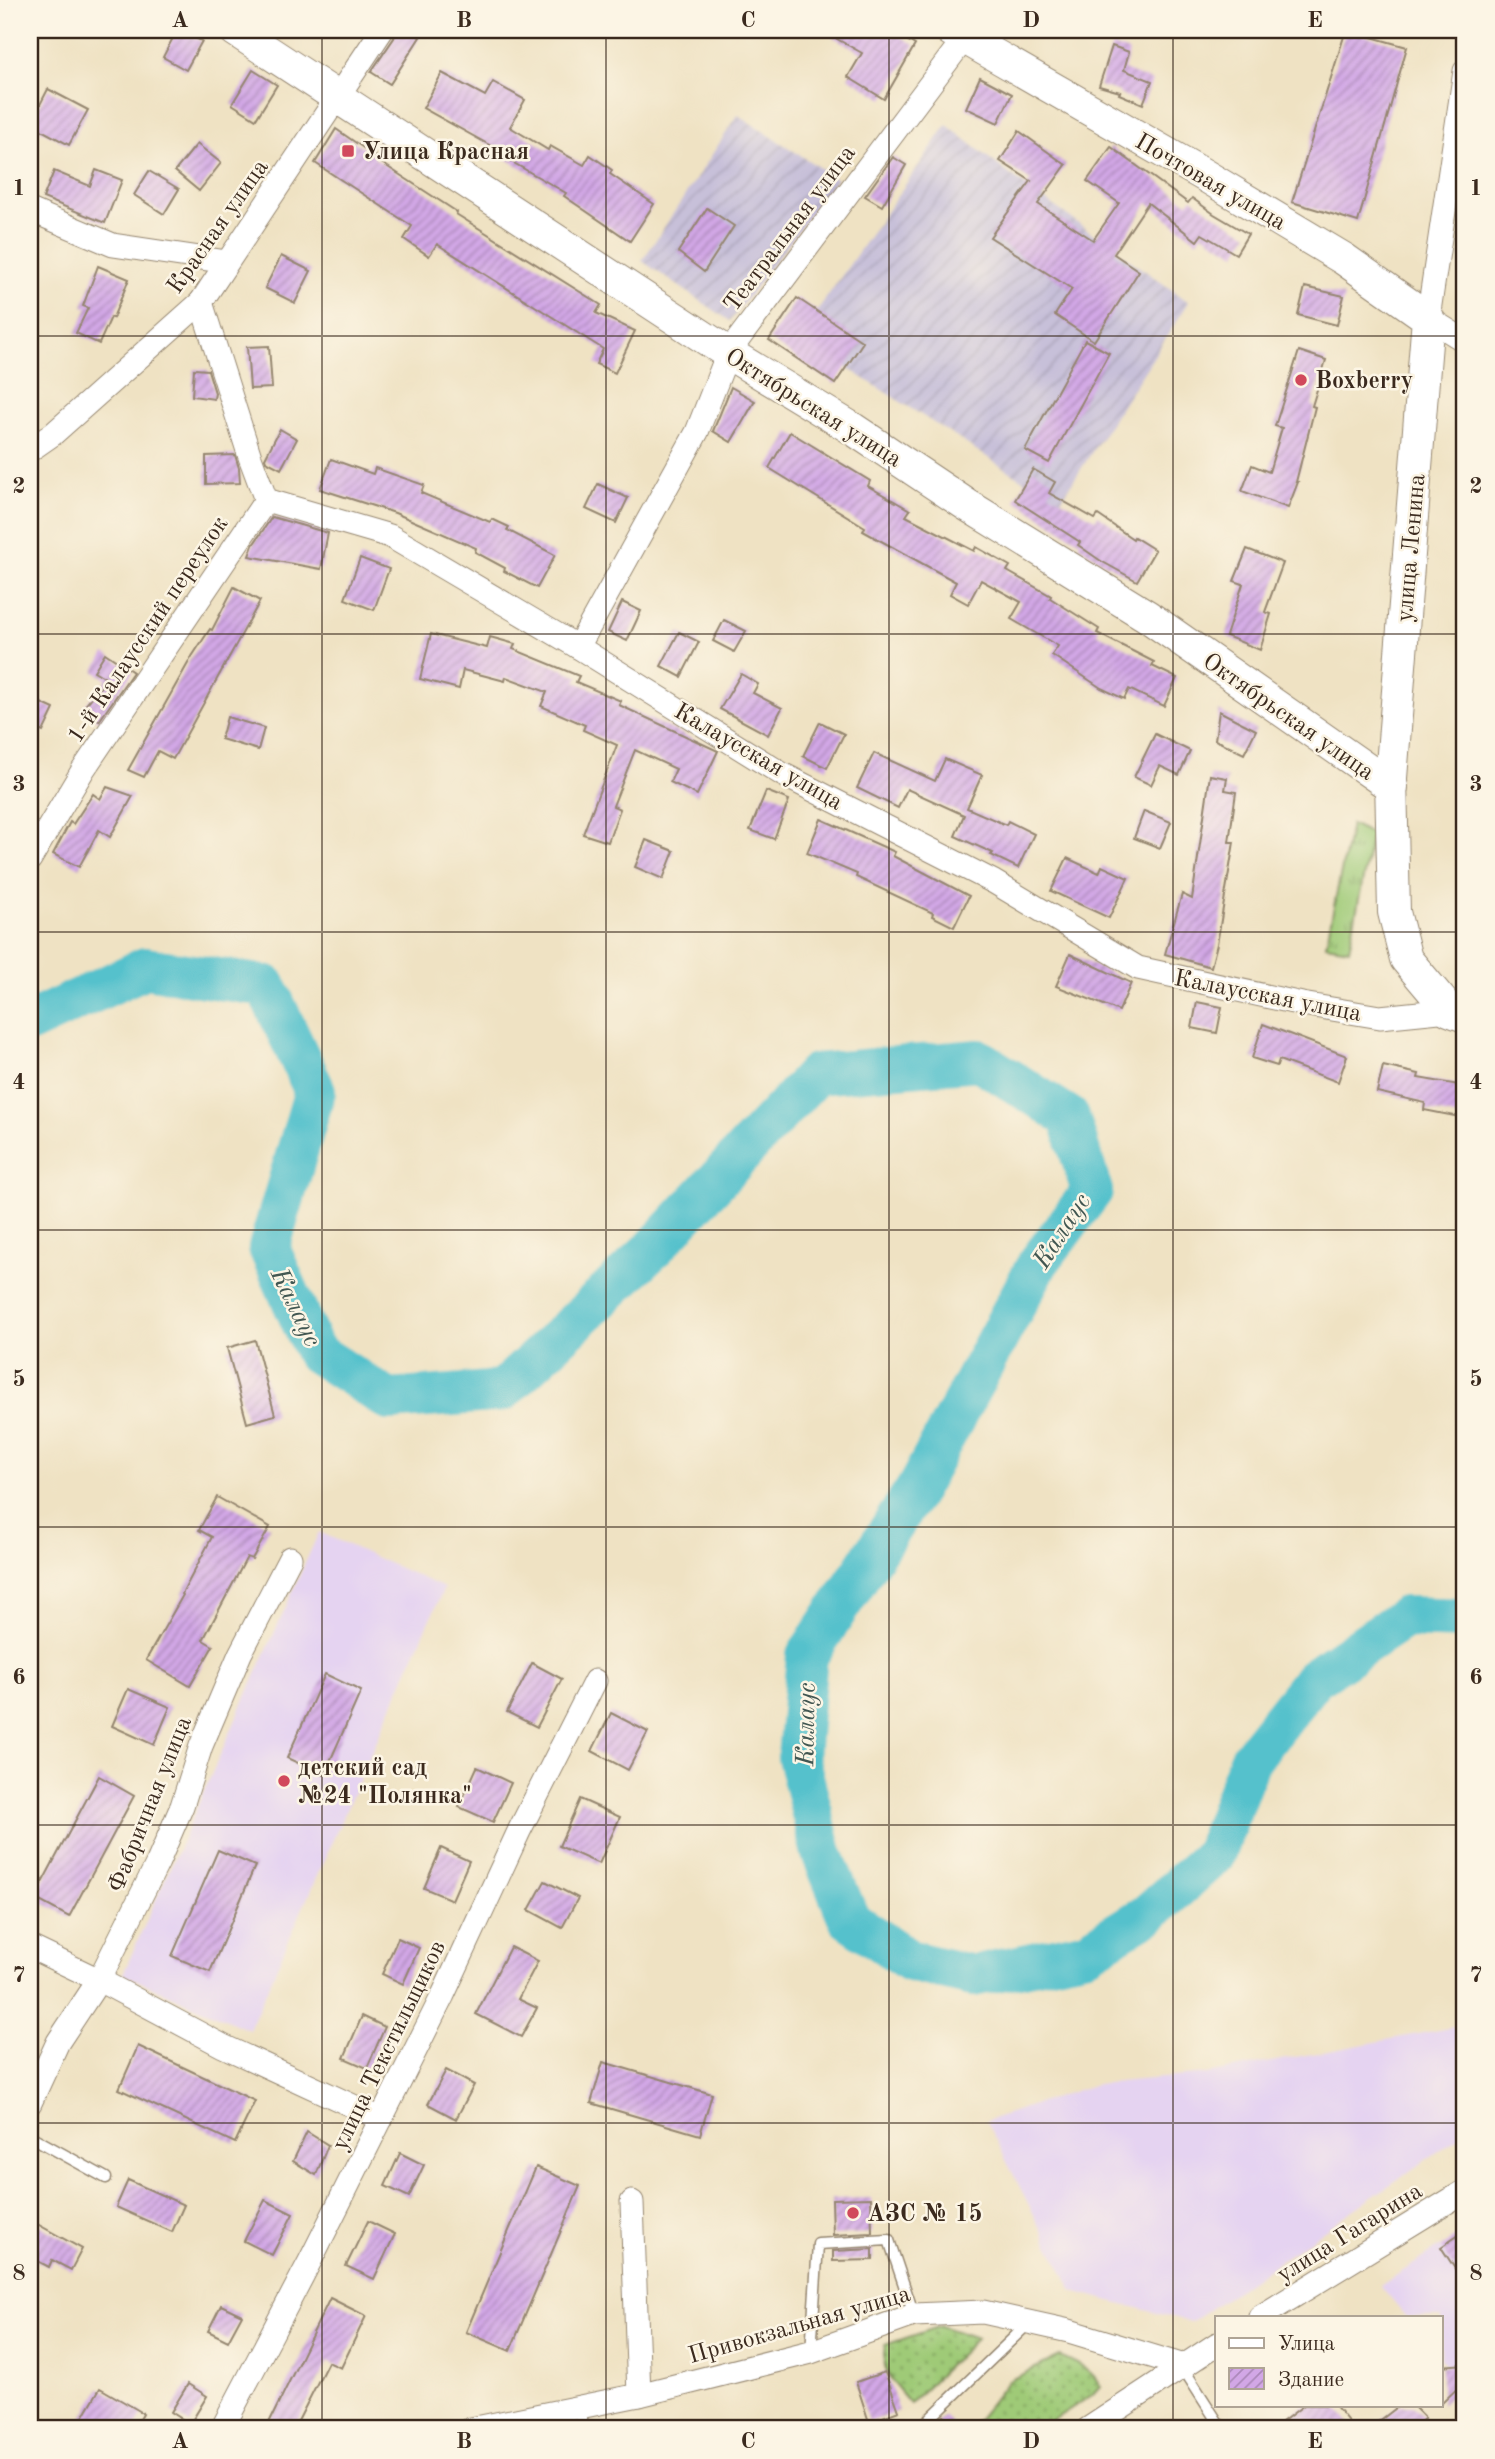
<svg xmlns="http://www.w3.org/2000/svg" width="1495" height="2459" font-family="'Old Standard TT',serif">
	<style>
		.built { fill: #e5d3f1 }
		.industrial { fill: url(#industrial-furrows) }
		.grass { fill: url(#grass-dots); stroke: #6d7a4a; stroke-width: 2 }
		.park { fill: url(#park-tufts); stroke: #6d7a4a; stroke-width: 2 }
		.lines { fill: none; stroke-linecap: round; stroke-linejoin: round }
		.river { stroke: #54c1cc; stroke-width: 42 }
		.building { fill: url(#building-hatch) }
		.service-casing { stroke: #958670; stroke-width: 13 }
		.minor-casing { stroke: #958670; stroke-width: 25 }
		.secondary-casing { stroke: #958670; stroke-width: 34 }
		.service { stroke: #fff; stroke-width: 10 }
		.minor { stroke: #fff; stroke-width: 23 }
		.secondary { stroke: #fff; stroke-width: 32 }
		.grid { fill: none; stroke: #3b2a1e; stroke-width: 2; stroke-opacity: 0.55 }
		.poi-dot { fill: #d1495b; stroke: #fcf5e5; stroke-width: 2.5 }
		.labels { text-anchor: middle; stroke-width: 5; stroke-linejoin: round; paint-order: stroke }
		.poi-label { font-size: 24px; font-weight: bold; fill: #3b2a1e; stroke: #fcf5e5; text-anchor: start }
		.street-label { font-size: 24px; fill: #3b2a1e; stroke: #fcf5e5 }
		.water-label { font-size: 26px; font-style: italic; fill: #425752; stroke: #fcf5e5 }
		.neatline { fill: none; stroke: #3b2a1e; stroke-width: 2.5 }
		.grid-label { font-size: 23px; text-anchor: middle; font-weight: bold; fill: #3b2a1e }
	</style>
	<defs>
		<pattern id="industrial-furrows" width="10" height="10" patternUnits="userSpaceOnUse" patternTransform="scale(1.75)"><rect width="10" height="10" fill="#c7c0d9"/><path d="M-1 1l2-2M0 10L10 0M9 11l2-2" fill="none" stroke="#aca5ba"/></pattern>
		<pattern id="grass-dots" width="8" height="8" patternUnits="userSpaceOnUse" patternTransform="scale(1.75)"><rect width="8" height="8" fill="#9fca77"/><path d="M2 2h.1M6 6h.1" fill="none" stroke="#83a461" stroke-width="1.8" stroke-linecap="round"/></pattern>
		<pattern id="park-tufts" width="24" height="20" patternUnits="userSpaceOnUse" patternTransform="scale(1.75)"><rect width="24" height="20" fill="#9fca77"/><path d="M3 7l-1-3M5 7V3M7 7l1-3M15 17l-1-3M17 17v-4M19 17l1-3" fill="none" stroke="#83a461"/></pattern>
		<pattern id="building-hatch" width="6" height="6" patternUnits="userSpaceOnUse" patternTransform="scale(1.75)"><rect width="6" height="6" fill="#d2a7e6"/><path d="M-1 1l2-2M0 6l6-6M5 7l2-2" fill="none" stroke="#ac88ba"/></pattern>
	</defs>
	<rect width="100%" height="100%" fill="#fcf5e5"/>
	<filter id="ink" filterUnits="userSpaceOnUse"><feTurbulence type="fractalNoise" baseFrequency=".0143" numOctaves="2"/><feDisplacementMap in="SourceGraphic" scale="14" xChannelSelector="R" yChannelSelector="G"/><feConvolveMatrix kernelMatrix="1 2 1 2 8 2 1 2 1" color-interpolation-filters="sRGB"/></filter>
	<filter id="wash" filterUnits="userSpaceOnUse"><feTurbulence type="fractalNoise" baseFrequency=".00686" numOctaves="4" result="noise"/><feDisplacementMap in="SourceGraphic" scale="28" xChannelSelector="R" yChannelSelector="G"/><feGaussianBlur stdDeviation="1.57" result="paint"/><feColorMatrix in="noise" values="0 0 0 0 0 0 0 0 0 0 0 0 0 0 0 0 0 1.4 0 .05"/><feComposite in="paint" operator="in"/></filter>
	<g filter="url(#wash)">
		<rect width="100%" height="100%" fill="#efe2c3"/>
		<g class="built">
			<path d="M 319,1532 L 444,1588 L 249,2030 L 123,1974 Z"/>
			<path d="M 1460,2026 L 1465,2034 L 1465,2133 L 1191,2322 L 1073,2291 L 986,2121 L 1096,2084 L 1207,2074 Z"/>
			<path d="M 1465,2231 L 1465,2362 L 1446,2365 L 1441,2359 L 1441,2317 L 1406,2317 L 1380,2286 Z"/>
		</g>
		<g class="industrial">
			<path d="M 738,115 L 837,179 L 730,321 L 642,261 Z"/>
			<path d="M 947,125 L 1013,177 L 1189,302 L 1059,503 L 799,337 Z"/>
		</g>
		<g class="grass">
			<path d="M 941,2326 L 977,2338 L 910,2403 C 893,2382 880,2373 885,2345 Z"/>
			<path d="M 1060,2356 C 1075,2363 1093,2369 1100,2386 L 1092,2395 L 1039,2429 L 970,2429 L 1008,2381 Z"/>
		</g>
		<path class="park" d="M 1351,824 L 1372,834 L 1349,949 L 1326,945 Z"/>
		<g class="lines">
			<path class="river" d="M 30,1022 L 145,968 L 266,986 L 315,1091 L 269,1248 L 315,1352 L 389,1400 L 502,1391 L 651,1251 L 816,1074 L 979,1060 L 1069,1117 L 1092,1191 L 1038,1263 L 917,1488 L 807,1656 L 798,1757 L 822,1853 L 849,1919 L 910,1961 L 973,1976 L 1087,1951 L 1147,1915 L 1214,1855 L 1249,1760 L 1314,1678 L 1405,1617 L 1465,1619"/>
		</g>
		<g id="blocks">
			<g class="building">
				<path d="M 177,30 L 202,41 L 186,70 L 163,57 Z"/>
				<path d="M 396,30 L 409,30 L 420,37 L 390,84 L 371,72 L 394,38 Z"/>
				<path d="M 821,30 L 890,30 L 915,45 L 884,99 L 848,77 L 862,53 Z"/>
				<path d="M 1346,30 L 1407,47 L 1358,222 L 1292,202 Z"/>
				<path d="M 1112,46 L 1129,52 L 1124,70 L 1152,81 L 1143,104 L 1119,94 L 1120,92 L 1099,86 Z"/>
				<path d="M 253,70 L 277,85 L 256,119 L 232,104 Z"/>
				<path d="M 442,73 L 485,96 L 493,82 L 525,100 L 510,127 L 548,150 L 550,146 L 584,165 L 590,155 L 612,170 L 610,174 L 654,204 L 630,241 L 564,196 L 566,193 L 500,155 L 502,152 L 423,108 Z"/>
				<path d="M 980,77 L 1012,94 L 998,123 L 966,108 Z"/>
				<path d="M 48,89 L 88,110 L 69,145 L 30,124 Z"/>
				<path d="M 336,129 L 375,156 L 374,158 L 457,212 L 456,214 L 601,305 L 596,313 L 635,331 L 615,373 L 596,364 L 603,349 L 437,244 L 429,256 L 404,239 L 412,226 L 315,163 Z"/>
				<path d="M 1019,131 L 1066,165 L 1038,204 L 1093,240 L 1119,203 L 1087,181 L 1111,147 L 1188,203 L 1192,198 L 1214,214 L 1248,234 L 1236,254 L 1202,234 L 1197,241 L 1148,203 L 1114,254 L 1139,271 L 1094,341 L 1055,315 L 1072,289 L 990,237 L 1031,181 L 1000,161 Z"/>
				<path d="M 197,144 L 221,163 L 199,191 L 175,171 Z"/>
				<path d="M 893,157 L 906,165 L 882,206 L 865,196 Z"/>
				<path d="M 96,170 L 122,180 L 105,223 L 43,198 L 54,171 L 90,186 Z"/>
				<path d="M 149,171 L 179,189 L 164,214 L 134,195 Z"/>
				<path d="M 707,208 L 734,226 L 704,272 L 678,252 Z"/>
				<path d="M 281,256 L 311,271 L 295,303 L 265,288 Z"/>
				<path d="M 98,266 L 129,279 L 113,318 L 111,317 L 99,344 L 76,333 L 88,308 L 83,306 Z"/>
				<path d="M 1305,287 L 1344,296 L 1337,325 L 1298,315 Z"/>
				<path d="M 797,298 L 863,342 L 835,384 L 769,340 Z"/>
				<path d="M 1085,340 L 1109,353 L 1049,463 L 1025,450 Z"/>
				<path d="M 269,346 L 272,388 L 250,389 L 247,347 Z"/>
				<path d="M 1299,351 L 1326,360 L 1312,406 L 1315,407 L 1296,482 L 1298,482 L 1288,508 L 1242,491 L 1252,465 L 1269,472 L 1282,428 L 1275,426 Z"/>
				<path d="M 194,369 L 208,370 L 215,393 L 214,399 L 192,396 Z"/>
				<path d="M 731,387 L 755,401 L 731,442 L 713,431 Z"/>
				<path d="M 280,429 L 297,439 L 281,469 L 266,461 L 265,458 Z"/>
				<path d="M 790,432 L 870,481 L 868,486 L 910,510 L 906,516 L 974,551 L 976,547 L 1010,566 L 1007,571 L 1051,596 L 1050,598 L 1099,629 L 1097,633 L 1154,662 L 1152,666 L 1177,678 L 1164,706 L 1129,689 L 1124,699 L 1101,688 L 1052,655 L 1058,646 L 1011,619 L 1021,602 L 981,580 L 968,604 L 950,594 L 956,582 L 863,531 L 865,527 L 769,468 Z"/>
				<path d="M 235,455 L 239,468 L 240,483 L 206,484 L 206,456 Z"/>
				<path d="M 331,459 L 373,474 L 375,468 L 424,485 L 421,493 L 490,522 L 492,519 L 509,527 L 507,530 L 555,555 L 537,588 L 504,571 L 505,568 L 475,552 L 476,548 L 395,513 L 320,489 Z"/>
				<path d="M 1033,469 L 1055,482 L 1049,493 L 1095,519 L 1098,515 L 1133,539 L 1134,537 L 1155,550 L 1137,581 L 1101,561 L 1078,545 L 1080,542 L 1015,500 Z"/>
				<path d="M 598,484 L 628,498 L 616,523 L 586,509 Z"/>
				<path d="M 272,517 L 328,533 L 321,569 L 249,556 L 253,545 Z"/>
				<path d="M 1247,549 L 1283,563 L 1265,612 L 1271,614 L 1260,650 L 1226,636 L 1243,584 L 1234,581 Z"/>
				<path d="M 360,558 L 389,569 L 374,610 L 345,599 Z"/>
				<path d="M 234,587 L 260,601 L 173,759 L 158,751 L 144,777 L 128,770 L 191,658 L 210,629 L 212,630 Z"/>
				<path d="M 622,602 L 641,611 L 627,641 L 608,632 Z"/>
				<path d="M 724,620 L 746,631 L 734,652 L 713,641 Z"/>
				<path d="M 679,632 L 699,642 L 681,677 L 661,666 Z"/>
				<path d="M 431,634 L 487,648 L 490,637 L 515,644 L 513,649 L 579,676 L 576,682 L 621,701 L 619,705 L 718,751 L 697,795 L 670,782 L 676,769 L 635,750 L 613,806 L 620,809 L 608,842 L 583,834 L 617,745 L 583,730 L 585,725 L 541,706 L 547,692 L 506,677 L 505,681 L 463,670 L 459,689 L 420,679 Z"/>
				<path d="M 105,653 L 133,672 L 99,721 L 83,708 L 107,679 L 94,671 Z"/>
				<path d="M 741,674 L 758,684 L 753,693 L 782,708 L 768,735 L 720,709 Z"/>
				<path d="M 30,698 L 54,709 L 43,732 L 30,726 Z"/>
				<path d="M 1219,711 L 1256,730 L 1244,754 L 1215,740 Z"/>
				<path d="M 227,717 L 264,728 L 258,750 L 221,739 Z"/>
				<path d="M 820,722 L 844,734 L 827,768 L 803,756 Z"/>
				<path d="M 1155,734 L 1190,751 L 1179,775 L 1160,766 L 1151,785 L 1134,777 Z"/>
				<path d="M 874,753 L 935,781 L 945,759 L 982,775 L 967,808 L 1006,825 L 1008,821 L 1034,834 L 1018,868 L 991,855 L 993,853 L 955,836 L 964,815 L 907,789 L 898,808 L 857,788 Z"/>
				<path d="M 1210,775 L 1227,778 L 1225,790 L 1236,792 L 1229,842 L 1234,842 L 1217,944 L 1211,967 L 1165,954 L 1182,894 L 1192,899 Z"/>
				<path d="M 107,787 L 133,796 L 110,837 L 99,830 L 79,867 L 53,854 L 70,822 L 73,824 L 93,794 L 100,799 Z"/>
				<path d="M 766,791 L 789,800 L 774,839 L 750,830 Z"/>
				<path d="M 1144,811 L 1171,822 L 1160,848 L 1134,838 Z"/>
				<path d="M 821,819 L 895,852 L 893,856 L 969,896 L 954,927 L 932,916 L 933,913 L 856,877 L 857,874 L 807,853 Z"/>
				<path d="M 646,840 L 674,851 L 663,879 L 635,867 Z"/>
				<path d="M 1067,858 L 1099,873 L 1102,866 L 1128,878 L 1109,918 L 1051,891 Z"/>
				<path d="M 1070,954 L 1131,983 L 1119,1011 L 1056,986 Z"/>
				<path d="M 1197,1002 L 1222,1007 L 1217,1033 L 1192,1028 Z"/>
				<path d="M 1263,1024 L 1347,1056 L 1338,1082 L 1279,1060 L 1277,1066 L 1252,1058 Z"/>
				<path d="M 1383,1066 L 1419,1074 L 1418,1078 L 1465,1086 L 1465,1118 L 1424,1110 L 1425,1103 L 1377,1092 Z"/>
				<path d="M 255,1340 L 275,1415 L 247,1423 L 227,1348 Z"/>
				<path d="M 217,1497 L 270,1527 L 252,1559 L 247,1557 L 203,1640 L 213,1646 L 190,1686 L 146,1660 L 183,1595 L 182,1594 L 212,1537 L 199,1530 Z"/>
				<path d="M 532,1663 L 562,1679 L 537,1727 L 507,1712 Z"/>
				<path d="M 325,1674 L 361,1691 L 324,1775 L 287,1758 Z"/>
				<path d="M 128,1689 L 170,1707 L 154,1745 L 112,1726 Z"/>
				<path d="M 611,1713 L 648,1732 L 628,1770 L 592,1751 Z"/>
				<path d="M 477,1767 L 511,1783 L 493,1822 L 459,1807 Z"/>
				<path d="M 99,1776 L 134,1796 L 69,1917 L 34,1898 Z"/>
				<path d="M 580,1799 L 620,1817 L 599,1864 L 559,1846 Z"/>
				<path d="M 441,1848 L 469,1861 L 452,1900 L 424,1888 Z"/>
				<path d="M 218,1850 L 255,1866 L 210,1972 L 172,1956 Z"/>
				<path d="M 545,1881 L 578,1898 L 562,1928 L 529,1910 Z"/>
				<path d="M 398,1938 L 419,1948 L 403,1984 L 382,1974 Z"/>
				<path d="M 510,1947 L 538,1961 L 518,1999 L 537,2008 L 521,2037 L 476,2014 Z"/>
				<path d="M 362,2016 L 385,2027 L 367,2068 L 344,2058 Z"/>
				<path d="M 138,2046 L 255,2101 L 235,2143 L 119,2089 Z"/>
				<path d="M 603,2062 L 712,2094 L 700,2135 L 591,2103 Z"/>
				<path d="M 446,2070 L 474,2085 L 456,2119 L 428,2104 Z"/>
				<path d="M 307,2132 L 328,2145 L 316,2175 L 293,2161 Z"/>
				<path d="M 400,2153 L 424,2165 L 409,2197 L 385,2186 Z"/>
				<path d="M 536,2167 L 580,2186 L 510,2351 L 466,2332 Z"/>
				<path d="M 128,2180 L 184,2205 L 172,2232 L 116,2207 Z"/>
				<path d="M 871,2198 L 872,2233 L 833,2235 L 832,2199 Z"/>
				<path d="M 265,2200 L 293,2214 L 272,2255 L 244,2241 Z"/>
				<path d="M 30,2220 L 82,2249 L 71,2270 L 52,2260 L 49,2267 L 30,2257 Z"/>
				<path d="M 368,2221 L 395,2234 L 374,2279 L 346,2266 Z"/>
				<path d="M 1465,2231 L 1465,2284 L 1441,2247 Z"/>
				<path d="M 873,2249 L 873,2260 L 833,2261 L 833,2251 Z"/>
				<path d="M 330,2298 L 366,2316 L 341,2368 L 328,2362 L 294,2429 L 266,2429 Z"/>
				<path d="M 221,2305 L 242,2315 L 228,2341 L 208,2331 Z"/>
				<path d="M 1465,2364 L 1465,2381 L 1441,2404 L 1441,2366 Z"/>
				<path d="M 885,2372 L 899,2411 L 869,2422 L 856,2382 Z"/>
				<path d="M 188,2384 L 207,2396 L 190,2424 L 171,2412 Z"/>
				<path d="M 100,2388 L 143,2413 L 134,2429 L 99,2429 L 82,2419 Z"/>
				<path d="M 1304,2405 L 1335,2405 L 1354,2429 L 1273,2429 Z"/>
				<path d="M 1400,2405 L 1412,2405 L 1425,2418 L 1413,2429 L 1369,2429 Z"/>
				<path d="M 944,2416 L 958,2429 L 930,2429 Z"/>
			</g>
		</g>
	</g>
	<g filter="url(#ink)">
		<use href="#blocks" fill-opacity="0" stroke="#958670" stroke-width="2"/>
		<g class="lines">
			<g class="service-casing">
				<g id="service">
					<path d="M 30,2136 L 106,2178"/>
					<path d="M 811,2352 L 818,2244 L 889,2240 L 914,2315"/>
					<path d="M 1181,2365 L 1222,2429"/>
					<path d="M 575,2408 L 587,2429"/>
					<path d="M 919,2429 L 1030,2322"/>
				</g>
			</g>
			<g class="minor-casing">
				<g id="minor">
					<path d="M 1465,71 L 1428,318 L 1465,341"/>
					<path d="M 30,210 L 113,245 L 227,262"/>
					<path d="M 201,302 L 250,457 L 266,500 L 390,536 L 578,647 L 782,774 L 994,882 L 1138,968 L 1302,1004 L 1380,1017 L 1449,1010"/>
					<path d="M 30,450 L 53,434 L 201,302 L 382,30"/>
					<path d="M 578,647 L 697,432 L 728,353 L 964,39"/>
					<path d="M 30,859 L 83,770 L 266,500"/>
					<path d="M 30,1947 L 99,1980 L 223,2046 L 381,2119"/>
					<path d="M 30,2103 L 58,2042 L 99,1980 L 158,1862 L 182,1806 L 201,1746 L 240,1654 L 290,1558"/>
					<path d="M 632,2202 L 639,2395"/>
					<path d="M 1260,2317 L 1465,2191"/>
					<path d="M 222,2429 L 310,2261 L 443,1995 L 520,1829 L 595,1681"/>
					<path d="M 471,2429 L 639,2395 L 811,2352 L 914,2315 L 983,2312 L 1069,2331 L 1181,2365"/>
					<path d="M 1088,2429 L 1217,2344"/>
				</g>
			</g>
			<g class="secondary-casing">
				<g id="secondary">
					<path d="M 235,30 L 728,353 L 853,429 L 967,505 L 1147,616 L 1392,787"/>
					<path d="M 951,30 L 1204,175 L 1344,259 L 1428,318 L 1391,778 L 1394,912 L 1406,959 L 1449,1010 L 1465,1016"/>
				</g>
			</g>
			<use href="#service" class="service"/>
			<use href="#minor" class="minor"/>
			<use href="#secondary" class="secondary"/>
		</g>
	</g>
	<path class="grid" d="M 322,30 L 322,2429M 606,30 L 606,2429M 889,30 L 889,2429M 1173,30 L 1173,2429M 30,336 L 1465,336M 30,634 L 1465,634M 30,932 L 1465,932M 30,1230 L 1465,1230M 30,1527 L 1465,1527M 30,1825 L 1465,1825M 30,2123 L 1465,2123"/>
	<g class="poi-dot">
		<rect x="341" y="144" width="14" height="14" rx="3.5"/>
		<circle cx="1301" cy="380" r="7"/>
		<circle cx="284" cy="1781" r="7"/>
		<circle cx="853" cy="2213" r="7"/>
	</g>
	<g class="labels">
		<g class="poi-label">
			<text x="362" y="159">Улица Красная</text>
			<text x="1315" y="388">Boxberry</text>
			<text x="298" y="1775">детский сад<tspan x="298" dy="28">№24 "Полянка"</tspan></text>
			<text x="867" y="2221">АЗС № 15</text>
		</g>
		<g class="street-label">
			<text transform="translate(1211 181) rotate(30)" y="8">Почтовая улица</text>
			<text transform="translate(217 226) rotate(-55)" y="8">Красная улица</text>
			<text transform="translate(789 228) rotate(-53)" y="8">Театральная улица</text>
			<text transform="translate(814 407) rotate(32)" y="8">Октябрьская улица</text>
			<text transform="translate(1410 548) rotate(-85)" y="8">улица Ленина</text>
			<text transform="translate(147 629) rotate(-56)" y="8">1-й Калаусский переулок</text>
			<text transform="translate(1289 716) rotate(35)" y="8">Октябрьская улица</text>
			<text transform="translate(759 756) rotate(30)" y="8">Калаусская улица</text>
			<text transform="translate(1268 995) rotate(11)" y="8">Калаусская улица</text>
			<text transform="translate(149 1804) rotate(-68)" y="8">Фабричная улица</text>
			<text transform="translate(388 2045) rotate(-64)" y="8">улица Текстильщиков</text>
			<text transform="translate(1349 2232) rotate(-32)" y="8">улица Гагарина</text>
			<text transform="translate(799 2324) rotate(-16)" y="8">Привокзальная улица</text>
		</g>
		<g class="water-label">
			<text transform="translate(1061 1230) rotate(-57)" y="9">Калаус</text>
			<text transform="translate(297 1307) rotate(64)" y="9">Калаус</text>
			<text transform="translate(805 1724) rotate(-89)" y="9">Калаус</text>
		</g>
	</g>
	<rect width="1495" height="2459" fill="none" stroke="#fcf5e5" stroke-width="77"/>
	<rect x="1215" y="2316" width="228" height="91" fill="#fcf5e5" stroke="#afa495" stroke-width="2"/>
	<rect x="1229" y="2338" width="35" height="10" fill="#ffffff" stroke="#afa495" stroke-width="2"/>
	<text x="1278" y="2350" font-size="21" fill="#3b2a1e">Улица</text>
	<rect x="1229" y="2368" width="35" height="21" fill="url(#building-hatch)" stroke="#afa495" stroke-width="2"/>
	<text x="1278" y="2386" font-size="21" fill="#3b2a1e">Здание</text>
	<rect x="38" y="38" width="1418" height="2382" class="neatline"/>
	<g class="grid-label">
		<text x="180" y="27">A</text>
		<text x="464" y="27">B</text>
		<text x="748" y="27">C</text>
		<text x="1031" y="27">D</text>
		<text x="1315" y="27">E</text>
		<text x="19" y="195">1</text>
		<text x="1476" y="195">1</text>
		<text x="19" y="493">2</text>
		<text x="1476" y="493">2</text>
		<text x="19" y="791">3</text>
		<text x="1476" y="791">3</text>
		<text x="19" y="1089">4</text>
		<text x="1476" y="1089">4</text>
		<text x="19" y="1386">5</text>
		<text x="1476" y="1386">5</text>
		<text x="19" y="1684">6</text>
		<text x="1476" y="1684">6</text>
		<text x="19" y="1982">7</text>
		<text x="1476" y="1982">7</text>
		<text x="19" y="2280">8</text>
		<text x="1476" y="2280">8</text>
		<text x="180" y="2448">A</text>
		<text x="464" y="2448">B</text>
		<text x="748" y="2448">C</text>
		<text x="1031" y="2448">D</text>
		<text x="1315" y="2448">E</text>
	</g>
</svg>
